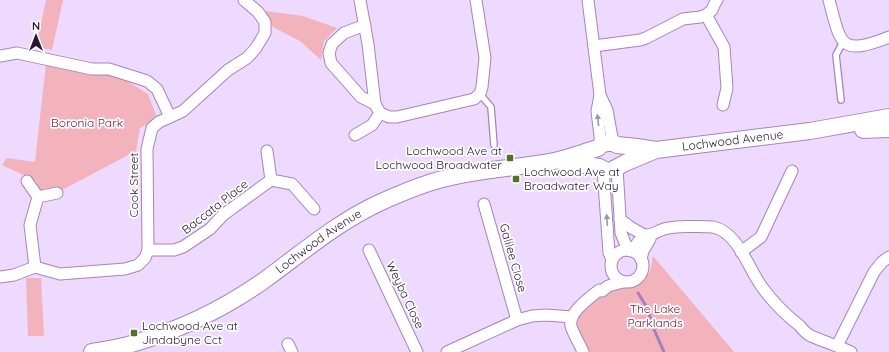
<svg xmlns="http://www.w3.org/2000/svg" width="889" height="352" font-family="Quicksand,sans-serif">
	<style>
		.green { fill: #f2b3bc }
		.lines { fill: none; stroke-linecap: round; stroke-linejoin: round }
		.stream { stroke: #a47ec0; stroke-width: 3 }
		.lane-casing { stroke: #a484bd; stroke-width: 8 }
		.street-casing { stroke: #a484bd; stroke-width: 13 }
		.secondary-casing { stroke: #a484bd; stroke-width: 18 }
		.lane { stroke: #fff; stroke-width: 5.5 }
		.street { stroke: #fff; stroke-width: 11 }
		.secondary { stroke: #fff; stroke-width: 16 }
		.oneway { fill: #9d97a1 }
		.poi-dot { fill: #517229; stroke: #fff; stroke-width: 1.5 }
		.labels { text-anchor: middle; stroke-width: 3.5; stroke-linejoin: round; paint-order: stroke }
		.park-label { font-size: 12px; fill: #811e38; stroke: #fff }
		.street-label { font-size: 12px; fill: #25182e; stroke: #fff }
		.poi-label { font-size: 12px; fill: #25182e; stroke: #fff; text-anchor: start }
	</style>
	<rect width="100%" height="100%" fill="#eed9ff"/>
	<g class="green">
		<path d="M 46,0 L 63,0 L 52,50 L 36,47 Z"/>
		<path d="M 265,11 L 303,16 L 337,28 L 324,41 L 321,60 L 300,41 L 273,27 Z"/>
		<path d="M 46,64 L 88,75 L 107,74 L 122,78 L 148,94 L 157,118 L 140,128 L 136,151 L 62,190 L 47,192 L 38,189 L 36,181 L 2,165 L 7,158 L 35,162 Z"/>
		<path d="M 653,256 L 734,352 L 590,352 L 577,326 L 579,316 L 584,309 L 608,290 L 619,286 L 632,286 L 645,279 L 650,271 Z"/>
		<path d="M 26,278 L 41,278 L 44,336 L 28,336 Z"/>
	</g>
	<g class="lines">
		<path class="stream" d="M 638,293 L 648,309 L 652,325 L 664,352"/>
		<g class="lane-casing">
			<g id="lane">
				<path d="M 480,94 L 491,107 L 494,145"/>
				<path d="M 841,100 L 836,55 L 843,42"/>
			</g>
		</g>
		<g class="street-casing">
			<g id="street">
				<path d="M 360,0 L 368,44 L 375,104 L 380,113 L 389,117 L 397,117 L 474,99 L 480,94 L 482,87 L 485,58 L 476,0"/>
				<path d="M 588,0 L 600,95 L 607,110 L 613,143"/>
				<path d="M 829,0 C 841,44 839,57 889,37"/>
				<path d="M 706,15 L 724,47 L 727,88 L 723,105"/>
				<path d="M 365,25 L 344,33 L 332,44 L 329,53 L 331,63 L 361,97 L 375,104"/>
				<path d="M 594,46 L 640,40 L 646,38 L 683,19 L 700,17 L 706,15 L 712,10 L 715,3 L 717,0"/>
				<path d="M 0,56 L 17,53 L 92,69 L 109,69 L 147,81 L 157,89 L 170,117"/>
				<path d="M 600,95 L 597,111 L 601,145"/>
				<path d="M 355,135 L 372,125 L 380,113"/>
				<path d="M 267,151 L 271,180"/>
				<path d="M 617,168 L 621,233 L 628,250"/>
				<path d="M 603,169 L 609,253 L 612,259"/>
				<path d="M 27,181 L 38,197 L 57,193"/>
				<path d="M 484,204 L 517,320"/>
				<path d="M 620,219 L 630,227 L 644,235"/>
				<circle cx="627" cy="266" r="16"/>
				<path d="M 148,250 L 174,250 L 183,247 L 210,229 L 223,215 L 271,180 L 292,184 L 314,209"/>
				<path d="M 369,250 L 417,352"/>
				<path d="M 631,251 L 644,235 C 652,236 657,231 664,229 C 673,226 703,226 713,227 C 738,232 748,268 762,287 C 772,301 786,315 800,326 C 803,330 807,334 811,336 C 820,340 829,343 837,346"/>
				<path d="M 741,252 L 761,237 L 792,171"/>
				<path d="M 641,259 L 643,251 L 650,239 L 649,236"/>
				<path d="M 35,267 L 30,225 L 38,197"/>
				<path d="M 0,277 L 14,275 L 35,267 L 60,274 L 125,269 L 138,265 L 145,258 L 148,250 L 147,149 L 152,128 L 159,122 L 183,111 L 228,70 L 247,58 L 256,48 L 265,33 L 265,22 L 258,12 L 244,0"/>
				<path d="M 288,344 L 292,352"/>
				<path d="M 447,352 L 517,320 L 532,316 L 546,315 L 572,317"/>
				<path d="M 583,352 C 580,344 573,334 571,326 C 568,312 590,298 599,290 L 602,291 L 608,286 L 623,282"/>
				<path d="M 851,352 L 837,346 L 874,272 L 882,262 L 889,257"/>
			</g>
		</g>
		<g class="secondary-casing">
			<g id="secondary">
				<path d="M 863,130 L 889,129"/>
				<path id="s1" d="M 563,162 L 599,167 L 607,171 L 612,170 L 625,163 L 656,150 L 810,131 L 889,117"/>
				<path id="s2" d="M 92,352 C 104,350 116,348 128,345 C 178,331 224,309 266,279 C 303,252 338,222 379,203 C 401,193 424,183 447,178 C 482,169 519,168 554,161 C 569,158 584,152 598,148 L 601,145 L 607,143 L 613,143 L 617,145 L 637,147 L 656,150"/>
			</g>
		</g>
		<use href="#lane" class="lane"/>
		<use href="#street" class="street"/>
		<use href="#secondary" class="secondary"/>
	</g>
	<defs><path id="oneway-solid" d="M-6-.8H1V-3.2L6.5 0L1 3.2V.8H-6Z"/></defs>
	<g class="oneway">
		<use href="#oneway-solid" transform="translate(598 120) rotate(-96)"/>
		<use href="#oneway-solid" transform="translate(607 220) rotate(-94)"/>
	</g>
	<g class="poi-dot">
		<rect x="506" y="154" width="8" height="8" rx="2"/>
		<rect x="512" y="175" width="8" height="8" rx="2"/>
		<rect x="130" y="329" width="8" height="8" rx="2"/>
	</g>
	<g class="labels">
		<g class="park-label">
			<text x="87" y="127">Boronia Park</text>
			<text x="655" y="313">The Lake<tspan x="655" dy="14">Parklands</tspan></text>
		</g>
		<g class="street-label">
			<text dy="4" stroke="none"><textPath href="#s1" startOffset="176">Lochwood Avenue</textPath></text>
			<text transform="translate(134 185) rotate(-90)" y="4">Cook Street</text>
			<text transform="translate(215 207) rotate(-38)" y="4">Baccata Place</text>
			<text dy="4" stroke="none"><textPath href="#s2" startOffset="255">Lochwood Avenue</textPath></text>
			<text transform="translate(513 258) rotate(74)" y="4">Galilee Close</text>
			<text transform="translate(405 295) rotate(65)" y="4">Weyba Close</text>
		</g>
		<g class="poi-label">
			<text x="502" y="155" text-anchor="end">Lochwood Ave at<tspan x="502" dy="14">Lochwood Broadwater</tspan></text>
			<text x="524" y="176">Lochwood Ave at<tspan x="524" dy="14">Broadwater Way</tspan></text>
			<text x="142" y="330">Lochwood Ave at<tspan x="142" dy="14">Jindabyne Cct</tspan></text>
		</g>
	</g>
	<g transform="translate(36 36)" stroke="#ffffff" stroke-width="3" paint-order="stroke">
	<path d="M0-3L7 15L0 10L-7 15Z" fill="#25182e"/>
	<text y="-6" font-size="11" font-weight="bold" text-anchor="middle" fill="#25182e">N</text>
	</g>
</svg>
